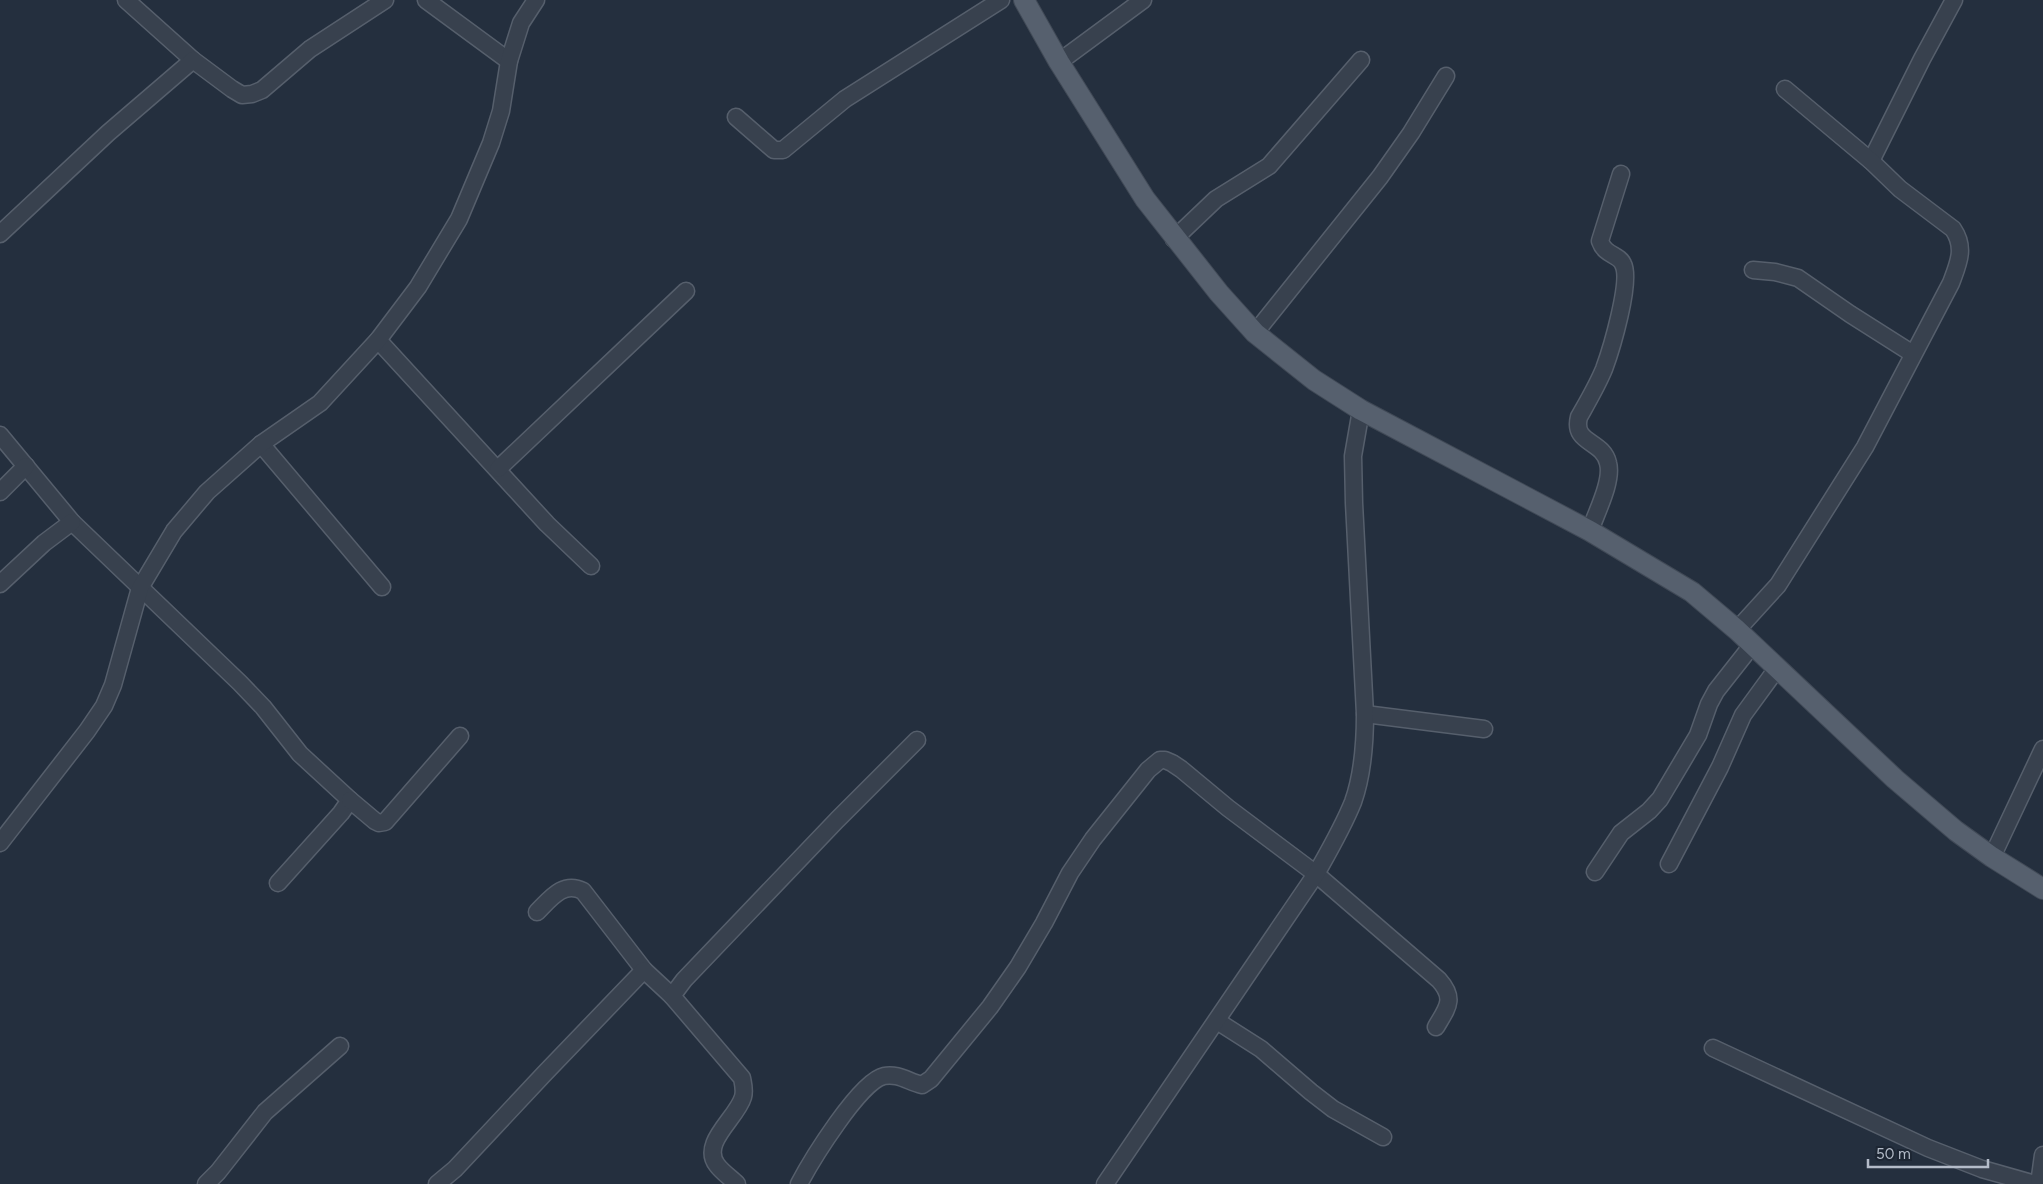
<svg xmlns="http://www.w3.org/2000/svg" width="2043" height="1184" font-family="Figtree,sans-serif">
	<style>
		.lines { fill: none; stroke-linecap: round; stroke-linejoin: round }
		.minor-casing { stroke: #565f6c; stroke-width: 19 }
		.major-casing { stroke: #414a57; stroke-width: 22 }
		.minor { stroke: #38414e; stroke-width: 16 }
		.major { stroke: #56606e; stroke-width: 20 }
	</style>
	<rect width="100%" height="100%" fill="#242f3e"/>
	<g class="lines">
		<g class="minor-casing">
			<g id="minor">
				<path d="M 126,0 L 193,60"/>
				<path d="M 426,0 L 509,61"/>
				<path d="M 1059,62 L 1143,0"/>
				<path d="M 736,117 L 774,150 L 783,150 L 845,99 L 1001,0"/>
				<path d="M 1871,161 L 1922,59 L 1954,0"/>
				<path d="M 0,234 L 108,133 L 193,60 L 232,89 L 242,95 L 252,94 L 262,90 L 310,49 L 385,0"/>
				<path d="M 1174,239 L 1216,199 L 1269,166 L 1361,60"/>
				<path d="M 1753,270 L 1775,272 L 1798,278 L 1850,314 L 1913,354"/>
				<path d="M 1255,333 L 1380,177 L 1411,133 L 1446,76"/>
				<path d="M 378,340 L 547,524 L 591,566"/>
				<path d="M 0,435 L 72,522 L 240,683 L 263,707 L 300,754 L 350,800 L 341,813 L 278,883"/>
				<path d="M 261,444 L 382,587"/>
				<path d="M 498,469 L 686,291"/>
				<path d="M 0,492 L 26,466"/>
				<path d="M 1590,531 C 1596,513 1613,481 1608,463 C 1603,440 1572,444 1579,417 C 1588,401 1597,386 1604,369 C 1611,350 1632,281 1623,264 C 1619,254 1605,256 1600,241 L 1621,174"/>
				<path d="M 0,584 L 44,543 L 72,522"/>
				<path d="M 1737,630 L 1778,585 L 1865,447 L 1951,283 C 1958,264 1966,248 1953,229 L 1900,189 L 1871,161 L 1785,89"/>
				<path d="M 1365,714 L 1484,729"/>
				<path d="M 350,800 L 375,821 L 379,823 L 385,822 L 460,736"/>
				<path d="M 0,843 L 87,731 L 104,706 L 113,685 L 140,588 L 174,531 L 207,492 L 261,444 L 320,403 L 378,340 L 418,287 L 459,219 L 491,143 L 501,111 L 509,61 L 521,23 L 536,0"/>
				<path d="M 1992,857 L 2043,749"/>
				<path d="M 1669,864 L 1720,767 L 1743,715 L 1778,667"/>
				<path d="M 1595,872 L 1621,833 L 1649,811 L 1660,799 L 1698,735 L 1709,704 L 1716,691 L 1753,644"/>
				<path d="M 537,912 C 551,898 563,881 583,891 L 644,970"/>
				<path d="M 1217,1021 L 1261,1049 L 1311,1092 L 1333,1109 L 1383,1137"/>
				<path d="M 1713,1048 L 1928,1148 L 1982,1169 L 2035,1184"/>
				<path d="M 206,1184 L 218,1172 L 265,1112 L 340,1046"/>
				<path d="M 437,1184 L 455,1169 L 544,1074 L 644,970 L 672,996"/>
				<path d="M 737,1184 C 731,1178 722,1172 717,1165 C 700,1143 737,1118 743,1097 C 745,1090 743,1084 742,1078 L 672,996 L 684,980 L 837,820 L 917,740"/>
				<path d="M 799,1184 C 811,1161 860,1081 884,1076 C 898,1073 909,1082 922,1085 L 931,1079 L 990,1007 L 1018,967 L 1044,923 L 1070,873 L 1093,839 L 1148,770 L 1160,760 L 1165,760 L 1172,763 L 1181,769 L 1228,808 L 1316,874 L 1439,980 C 1456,999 1447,1008 1436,1027"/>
				<path d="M 1105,1184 L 1316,874 C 1329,851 1343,827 1353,802 C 1363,774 1365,744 1365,714 L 1354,503 L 1353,456 L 1361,410"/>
				<path d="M 2039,1184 L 2043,1155"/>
			</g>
		</g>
		<g class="major-casing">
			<path id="major" d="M 1024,0 L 1059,62 L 1145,199 L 1219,293 L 1255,333 L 1314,380 L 1361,410 L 1590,531 L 1692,592 L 1737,630 L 1895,779 L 1956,831 L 1992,857 L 2043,889"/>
		</g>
		<use href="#minor" class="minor"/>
		<use href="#major" class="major"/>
	</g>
	<path d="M1868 1159v8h120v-8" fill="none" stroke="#b4bcc9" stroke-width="2.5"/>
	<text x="1876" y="1159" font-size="15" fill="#b4bcc9" stroke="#1d2633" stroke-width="4" paint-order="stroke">50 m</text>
</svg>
